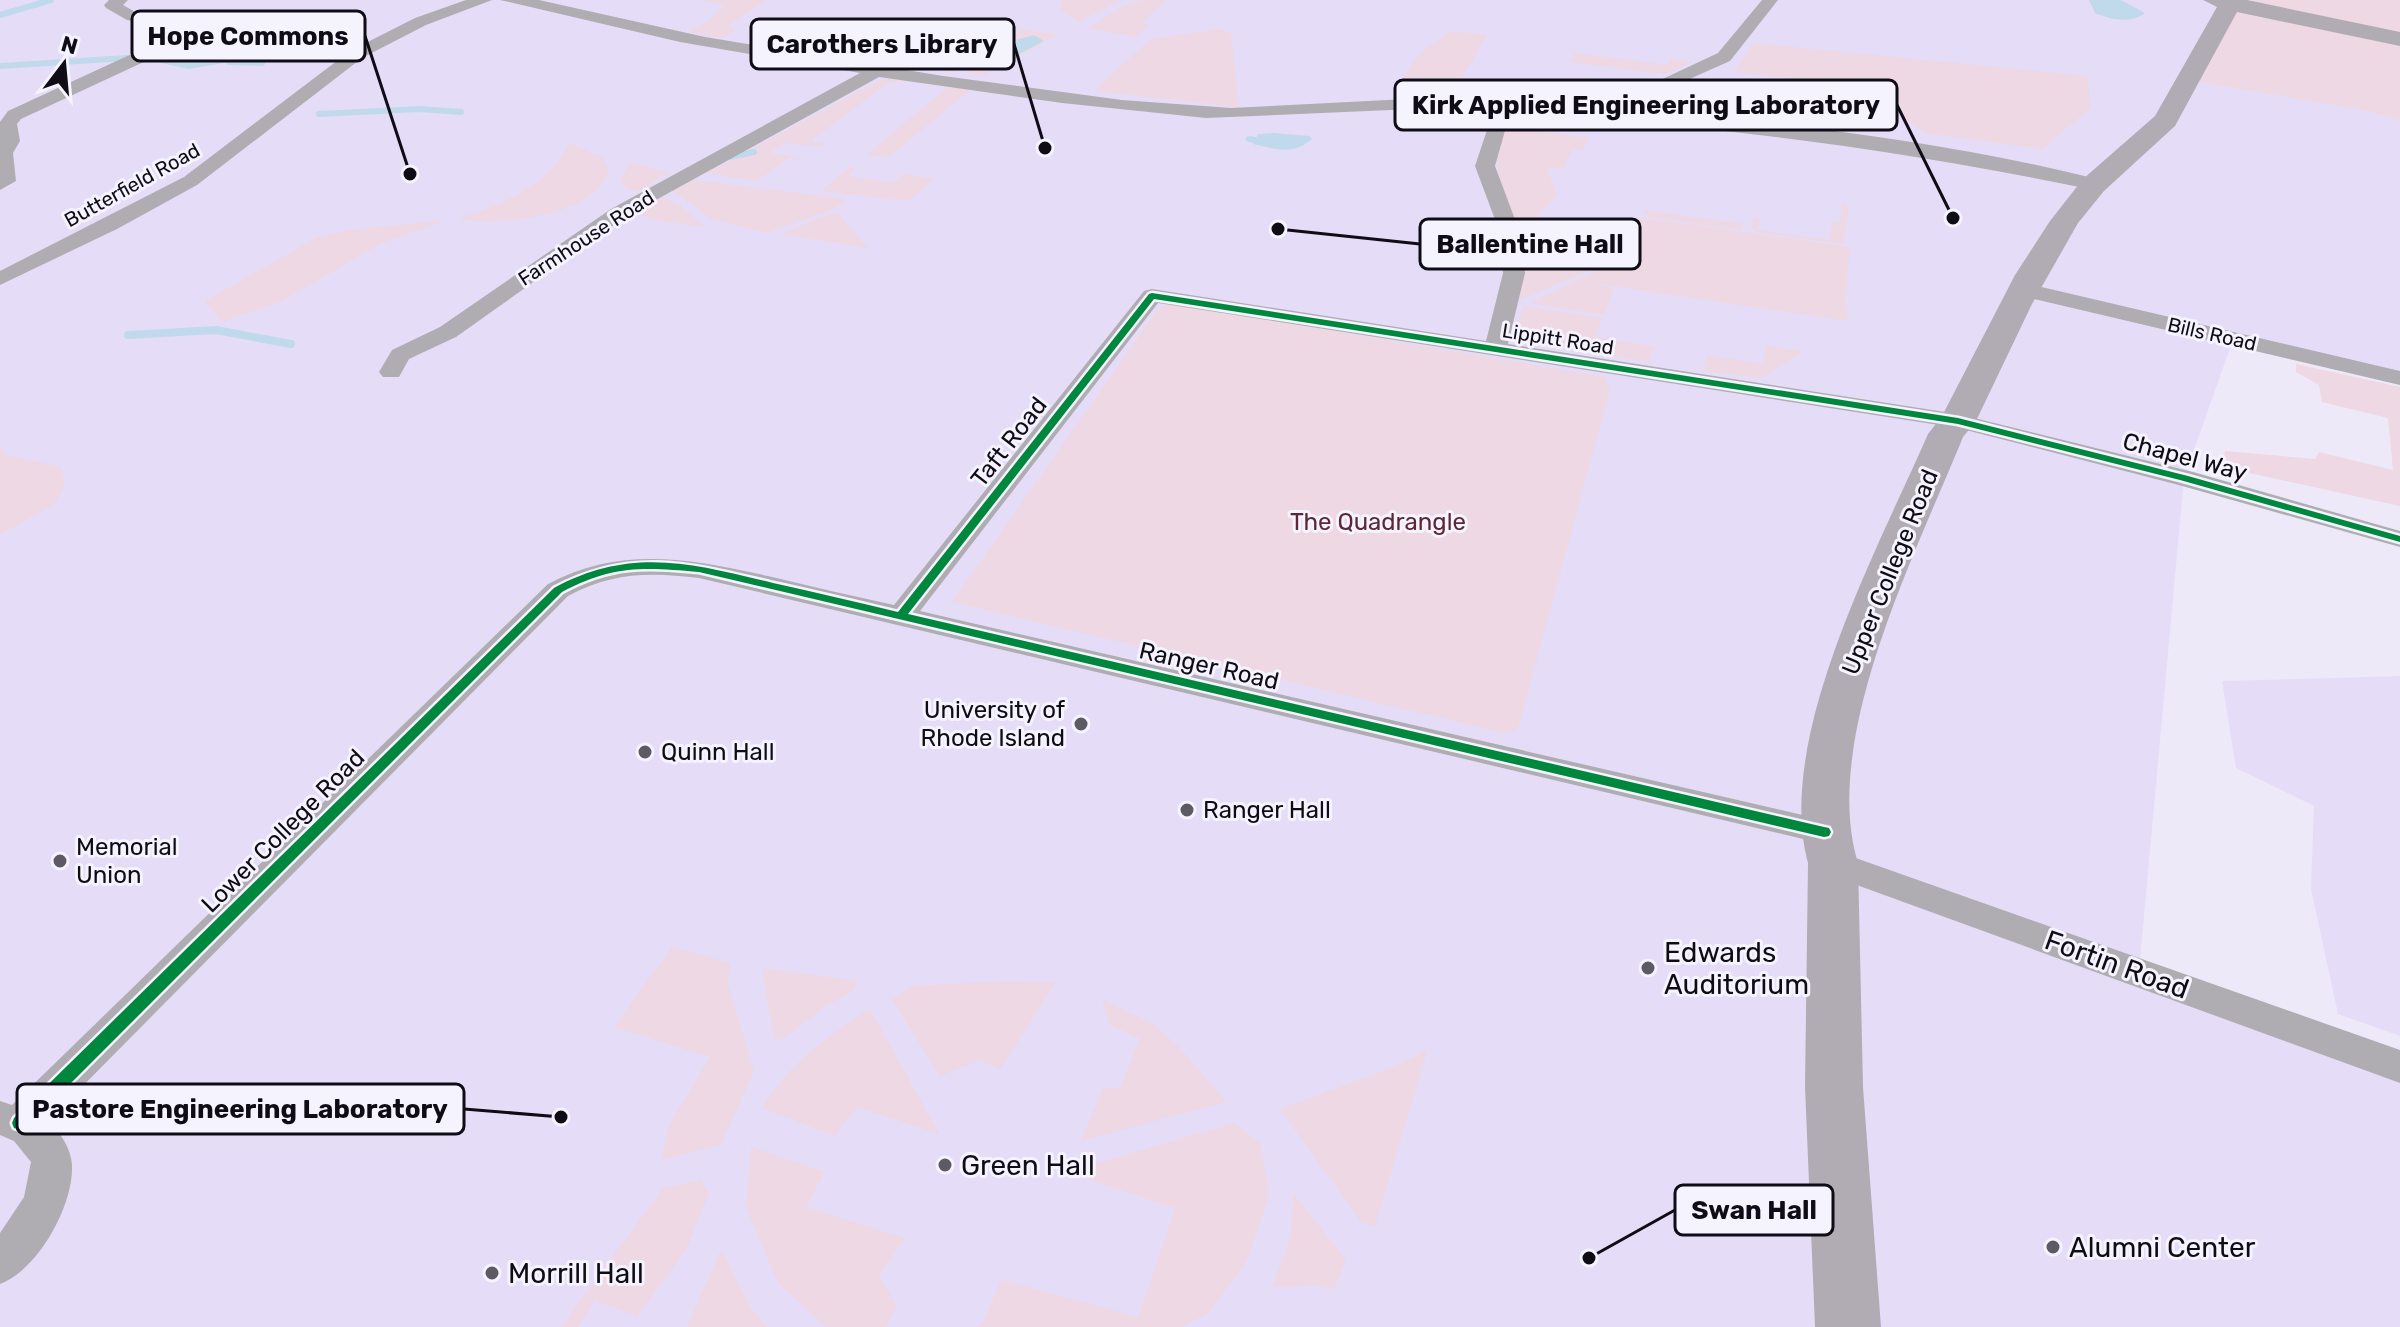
<svg xmlns="http://www.w3.org/2000/svg" width="2400" height="1327" font-family="Rubik,sans-serif">
	<style>
		.built { fill: #e5ddf8 }
		.green { fill: #edd8e3 }
		.water { fill: #c0daec }
		.lines { fill: none; stroke-linecap: round; stroke-linejoin: round }
		.stream-far1 { stroke: #c0daec; stroke-width: 6 }
		.stream { stroke: #c0daec; stroke-width: 8 }
		.street { fill: #b0adb2; fill-rule: evenodd }
		.secondary { fill: #b1acb3; fill-rule: evenodd }
		.cycleway-casing { stroke: #f5f3fe; stroke-width: 5 }
		.cycleway { fill: #00873e; fill-rule: evenodd }
		.poi-dot { fill: #5d5965; stroke: #f5f3fe; stroke-width: 3 }
		.labels { text-anchor: middle; stroke-width: 6; stroke-linejoin: round; paint-order: stroke }
		.far-street-label { font-size: 20px; fill: #0f0c15; stroke: #f5f3fe }
		.street-label { font-size: 24px; fill: #0f0c15; stroke: #f5f3fe }
		.park-label { font-size: 24px; fill: #5d2835; stroke: #f5f3fe }
		.poi-label { font-size: 24px; fill: #0f0c15; stroke: #f5f3fe; text-anchor: start }
		.near-poi-label { font-size: 28px; fill: #0f0c15; stroke: #f5f3fe; text-anchor: start }
		.near-street-label { font-size: 28px; fill: #0f0c15; stroke: #f5f3fe }
		.leader { fill: none; stroke: #0f0c15; stroke-width: 3 }
		.callout-dot { fill: #0f0c15; stroke: #f5f3fe; stroke-width: 3 }
		.callout { fill: #f5f3fe; stroke: #0f0c15; stroke-width: 3 }
		.callout-label { font-size: 26px; text-anchor: middle; font-weight: bold; fill: #0f0c15 }
	</style>
	<rect width="100%" height="100%" fill="#eee9f9"/>
	<g class="built">
		<path d="M 0,0 L 2400,0 L 2400,378 L 2233,340 L 2184,478 L 2139,971 L 2400,1066 L 2400,1327 L 0,1327 Z"/>
		<path d="M 2400,676 L 2400,1036 L 2338,1014 L 2311,889 L 2314,806 L 2236,768 L 2222,681 Z"/>
	</g>
	<g class="green">
		<path d="M 698,0 L 767,0 L 728,25 L 736,30 L 722,38 L 688,32 L 708,21 L 724,5 Z"/>
		<path d="M 1061,0 L 1121,0 L 1078,22 L 1061,10 Z"/>
		<path d="M 1142,0 L 1166,0 L 1141,23 L 1149,25 L 1135,37 L 1089,28 L 1123,6 Z"/>
		<path d="M 2209,0 L 2400,0 L 2400,120 L 2363,110 L 2190,80 L 2227,5 Z"/>
		<path d="M 994,26 L 1009,28 L 954,72 L 943,70 Z"/>
		<path d="M 1220,29 L 1231,33 L 1239,107 L 1094,91 L 1151,39 Z"/>
		<path d="M 1021,30 L 1059,34 L 983,76 L 966,74 Z"/>
		<path d="M 1450,31 L 1487,35 L 1450,98 L 1398,97 C 1403,66 1426,47 1450,31 Z"/>
		<path d="M 1753,43 L 2088,76 L 2090,108 L 2043,149 L 1926,133 L 1880,105 L 1876,90 L 1734,72 Z"/>
		<path d="M 1575,53 L 1668,65 L 1670,58 L 1693,62 L 1665,74 L 1570,62 Z"/>
		<path d="M 894,78 L 905,82 L 888,83 L 811,141 L 826,144 L 817,146 L 784,143 L 770,153 L 806,159 L 788,158 L 757,181 L 707,173 L 880,80 Z"/>
		<path d="M 949,86 L 970,90 L 889,157 L 866,155 Z"/>
		<path d="M 1504,127 L 1589,138 L 1583,151 L 1572,150 L 1564,168 L 1547,168 L 1557,195 L 1531,223 L 1554,226 L 1551,236 L 1519,232 C 1502,187 1489,175 1504,127 Z"/>
		<path d="M 570,143 L 602,157 L 609,169 C 599,217 497,226 458,219 C 491,208 528,194 552,169 C 560,161 564,151 570,143 Z"/>
		<path d="M 629,162 L 670,173 L 639,190 L 629,190 L 620,183 Z"/>
		<path d="M 849,167 L 855,169 L 848,176 L 892,183 L 904,174 L 933,179 L 909,201 L 821,191 Z"/>
		<path d="M 692,180 L 842,198 L 845,201 L 831,210 L 767,233 L 713,220 L 673,191 Z"/>
		<path d="M 663,197 L 678,204 L 705,227 L 654,220 L 635,213 Z"/>
		<path d="M 1842,204 L 1849,206 L 1843,244 L 1759,233 L 1751,228 L 1754,217 L 1760,218 L 1758,230 L 1830,240 L 1832,222 L 1840,223 Z"/>
		<path d="M 1643,210 L 1745,224 L 1740,230 L 1648,217 Z"/>
		<path d="M 838,213 L 868,248 L 780,234 L 830,214 Z"/>
		<path d="M 1636,217 L 1850,247 L 1845,301 L 1848,321 L 1586,282 L 1614,288 L 1604,315 L 1531,303 L 1617,260 L 1627,250 Z"/>
		<path d="M 447,220 L 380,244 L 282,301 L 221,322 L 205,301 L 316,238 L 348,230 Z"/>
		<path d="M 1520,241 L 1614,255 L 1610,262 L 1517,301 Z"/>
		<path d="M 1178,304 L 1605,377 L 1610,390 L 1518,729 L 1505,733 L 952,602 L 1155,313 L 1166,305 Z"/>
		<path d="M 1524,306 L 1602,318 L 1596,337 L 1657,347 L 1657,350 L 1651,350 L 1650,362 L 1528,341 L 1519,336 L 1515,328 Z"/>
		<path d="M 1766,345 L 1803,352 L 1761,378 L 1704,371 L 1707,355 L 1763,364 Z"/>
		<path d="M 2296,364 L 2400,387 L 2400,506 L 2222,467 L 2225,451 L 2315,459 L 2319,452 L 2393,470 L 2388,418 L 2322,402 L 2319,385 L 2296,372 Z"/>
		<path d="M 0,445 L 6,455 L 61,467 L 65,486 L 53,505 L 0,535 Z"/>
		<path d="M 672,947 L 730,963 L 728,985 L 754,1071 L 721,1145 L 662,1160 L 668,1127 L 710,1057 L 614,1027 Z"/>
		<path d="M 762,968 L 858,981 L 853,991 L 824,1007 L 786,1037 L 774,1041 Z"/>
		<path d="M 1009,981 L 1056,983 L 1000,1069 L 980,1060 L 940,1076 L 892,1000 L 911,986 Z"/>
		<path d="M 1102,999 L 1155,1025 L 1181,1049 L 1226,1102 L 1081,1141 L 1103,1088 L 1120,1088 L 1140,1039 L 1109,1024 Z"/>
		<path d="M 870,1009 L 939,1134 L 857,1107 L 835,1136 L 762,1108 C 793,1059 823,1040 870,1009 Z"/>
		<path d="M 1427,1051 L 1375,1226 L 1362,1223 L 1280,1109 L 1386,1070 Z"/>
		<path d="M 1235,1123 L 1261,1145 L 1269,1196 L 1247,1261 L 1208,1313 L 1183,1327 L 974,1327 L 982,1325 L 1001,1280 L 1138,1317 L 1175,1208 L 1084,1178 L 1080,1168 Z"/>
		<path d="M 751,1147 L 825,1172 L 806,1207 L 905,1238 L 879,1276 L 897,1306 L 886,1327 L 826,1327 L 778,1283 L 746,1208 Z"/>
		<path d="M 701,1180 L 709,1193 L 686,1250 L 637,1316 L 595,1300 L 578,1327 L 561,1327 L 663,1188 Z"/>
		<path d="M 1294,1194 L 1346,1260 L 1334,1289 L 1312,1285 L 1272,1287 L 1290,1239 Z"/>
		<path d="M 721,1249 L 749,1305 L 767,1327 L 687,1327 Z"/>
	</g>
	<g class="water">
		<path d="M 2089,0 L 2121,0 L 2145,13 C 2130,24 2111,20 2095,13 Z"/>
		<path d="M 1034,35 L 1044,41 L 1009,59 L 992,58 L 1009,42 Z"/>
		<path d="M 220,37 L 220,56 L 229,62 L 189,69 L 147,60 L 167,50 L 188,48 L 178,46 Z"/>
		<path d="M 1274,133 L 1310,136 L 1312,139 C 1293,156 1275,149 1253,144 L 1258,134 Z"/>
	</g>
	<g class="lines">
		<g class="stream-far1">
			<path d="M 0,15 L 51,0"/>
			<path d="M 229,62 L 262,63"/>
			<path d="M 0,66 L 127,58"/>
			<path d="M 319,114 L 419,109 L 461,112"/>
			<path d="M 1249,139 L 1255,140"/>
			<path d="M 730,157 L 754,152"/>
		</g>
		<path class="stream" d="M 128,335 L 216,330 L 291,344"/>
		<g class="street">
			<path d="M 109,0 L 128,0 L 123,5 L 137,13 L 195,21 L 203,26 L 161,54 L 21,119 L 17,124 L 20,141 L 13,153 L 16,181 L 0,190 L 0,122 L 8,111 L 149,46 L 179,29 L 127,20 L 106,8 L 104,5 Z"/>
			<path d="M 466,0 L 492,0 L 426,25 L 362,58 L 197,185 L 117,229 L 0,285 L 0,271 L 184,177 L 350,51 L 415,18 Z"/>
			<path d="M 500,0 L 539,0 L 705,37 L 943,76 L 1122,100 L 1231,108 L 1407,99 L 1601,108 L 1718,53 L 1762,0 L 1778,0 L 1730,61 L 1622,109 C 1782,122 1946,141 2101,180 L 2104,184 L 2094,190 C 1901,150 1707,124 1510,113 L 1495,166 L 1520,233 L 1525,273 L 1508,344 L 1958,414 L 2193,472 L 2400,531 L 2400,547 L 2175,484 L 1958,428 L 1158,303 L 920,611 L 1824,820 L 1836,823 L 1841,832 L 1836,841 L 1824,844 L 699,578 C 650,572 612,572 568,596 L 48,1121 C 60,1132 71,1148 72,1165 C 74,1205 38,1270 0,1284 L 0,1233 L 24,1197 L 31,1162 L 14,1141 L 0,1135 L 0,1101 L 12,1105 L 548,584 C 621,545 691,559 768,576 C 810,586 852,596 894,605 L 1144,291 L 1152,289 L 1486,341 L 1503,273 L 1500,233 L 1475,166 L 1493,112 L 1391,110 L 1206,118 L 1062,103 L 879,77 L 625,217 L 456,337 L 409,359 L 399,377 L 383,377 L 379,372 L 392,350 L 440,327 L 611,209 L 860,73 L 680,42 Z"/>
			<path d="M 2025,283 L 2400,371 L 2400,385 L 2017,295 L 2014,290 Z"/>
			<path d="M 1833,850 L 2400,1050 L 2400,1083 L 1821,872 L 1816,863 L 1821,854 Z"/>
		</g>
		<path class="secondary" d="M 2203,0 L 2247,0 L 2400,32 L 2400,46 L 2237,12 L 2175,126 L 2104,191 L 2078,223 L 2032,304 L 1976,421 L 1963,437 C 1916,553 1820,740 1858,863 L 1863,1087 L 1881,1327 L 1815,1327 L 1805,1087 L 1808,863 C 1774,739 1878,549 1928,434 L 1942,416 L 2015,275 L 2050,221 L 2083,179 L 2155,116 L 2217,7 Z"/>
		<g class="cycleway-casing">
			<path id="cycleway" d="M 1152,293 L 1958,418 L 2188,476 L 2400,536 L 2400,542 L 2180,480 L 1958,424 L 1154,299 L 908,614 L 1824,827 L 1829,828 L 1831,832 L 1829,836 L 1824,837 L 699,572 C 644,567 612,565 562,592 L 26,1128 L 20,1130 L 14,1128 L 12,1123 L 14,1118 L 554,588 C 632,546 693,564 773,583 C 815,592 856,602 898,612 L 1149,294 Z"/>
		</g>
		<use href="#cycleway" class="cycleway"/>
	</g>
	<g class="poi-dot">
		<circle cx="1081" cy="724" r="8"/>
		<circle cx="645" cy="752" r="8"/>
		<circle cx="1187" cy="810" r="8"/>
		<circle cx="60" cy="861" r="8"/>
		<circle cx="1648" cy="968" r="8"/>
		<circle cx="945" cy="1165" r="8"/>
		<circle cx="2053" cy="1247" r="8"/>
		<circle cx="492" cy="1273" r="8"/>
	</g>
	<g class="labels">
		<g class="far-street-label">
			<text transform="translate(132 185) rotate(-29)" y="7">Butterfield Road</text>
			<text transform="translate(586 238) rotate(-33)" y="7">Farmhouse Road</text>
			<text transform="translate(2212 334) rotate(13)" y="7">Bills Road</text>
			<text transform="translate(1558 339) rotate(9)" y="7">Lippitt Road</text>
		</g>
		<g class="street-label">
			<text transform="translate(1009 442) rotate(-52)" y="8">Taft Road</text>
			<text transform="translate(2185 457) rotate(15)" y="8">Chapel Way</text>
			<text transform="translate(1890 572) rotate(-68)" y="8">Upper College Road</text>
			<text transform="translate(1209 666) rotate(13)" y="8">Ranger Road</text>
			<text transform="translate(283 831) rotate(-45)" y="8">Lower College Road</text>
		</g>
		<g class="park-label">
			<text x="1378" y="530">The Quadrangle</text>
		</g>
		<g class="poi-label">
			<text x="1065" y="718" text-anchor="end">University of<tspan x="1065" dy="28">Rhode Island</tspan></text>
			<text x="661" y="760">Quinn Hall</text>
			<text x="1203" y="818">Ranger Hall</text>
			<text x="76" y="855">Memorial<tspan x="76" dy="28">Union</tspan></text>
		</g>
		<g class="near-poi-label">
			<text x="1664" y="962">Edwards<tspan x="1664" dy="32">Auditorium</tspan></text>
			<text x="961" y="1175">Green Hall</text>
			<text x="2069" y="1257">Alumni Center</text>
			<text x="508" y="1283">Morrill Hall</text>
		</g>
		<g class="near-street-label">
			<text transform="translate(2117 964) rotate(20)" y="10">Fortin Road</text>
		</g>
	</g>
	<path class="leader" d="M410 174L365 36M1045 148L1014 44M1953 218L1897 105M1278 229L1420 244M561 1117L464 1109M1589 1258L1675 1210"/>
	<g class="callout-dot">
		<circle cx="410" cy="174" r="8"/>
		<circle cx="1045" cy="148" r="8"/>
		<circle cx="1953" cy="218" r="8"/>
		<circle cx="1278" cy="229" r="8"/>
		<circle cx="561" cy="1117" r="8"/>
		<circle cx="1589" cy="1258" r="8"/>
	</g>
	<g class="callout">
		<rect x="132" y="11" width="233" height="50" rx="8"/>
		<rect x="751" y="19" width="263" height="50" rx="8"/>
		<rect x="1395" y="80" width="502" height="50" rx="8"/>
		<rect x="1420" y="219" width="220" height="50" rx="8"/>
		<rect x="17" y="1084" width="447" height="50" rx="8"/>
		<rect x="1675" y="1185" width="158" height="50" rx="8"/>
	</g>
	<g class="callout-label">
		<text x="248" y="45">Hope Commons</text>
		<text x="882" y="53">Carothers Library</text>
		<text x="1646" y="114">Kirk Applied Engineering Laboratory</text>
		<text x="1530" y="253">Ballentine Hall</text>
		<text x="240" y="1118">Pastore Engineering Laboratory</text>
		<text x="1754" y="1219">Swan Hall</text>
	</g>
	<g transform="translate(64 64) rotate(16)" stroke="#f5f3fe" stroke-width="6" paint-order="stroke">
	<path d="M0-6L14 30L0 20L-14 30Z" fill="#0f0c15"/>
	<text y="-12" font-size="22" font-weight="bold" text-anchor="middle" fill="#0f0c15">N</text>
	</g>
</svg>
